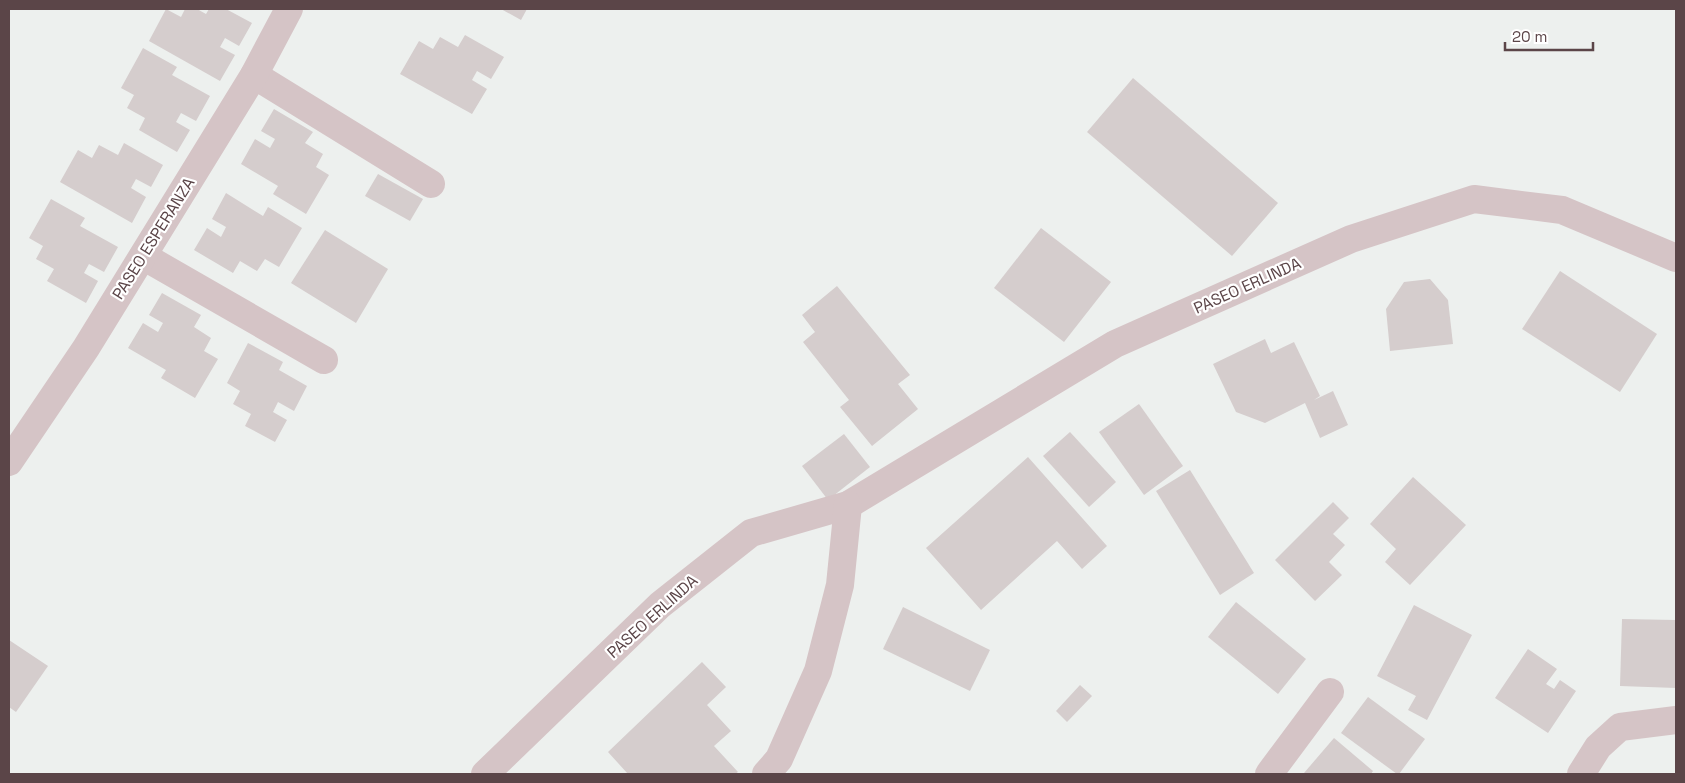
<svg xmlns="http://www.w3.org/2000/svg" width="1685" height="783" font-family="'Space Grotesk',sans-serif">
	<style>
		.building { fill: #d5cdcd }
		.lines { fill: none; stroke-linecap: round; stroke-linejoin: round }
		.minor { stroke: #d5c4c6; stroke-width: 28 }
		.labels { text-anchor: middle; stroke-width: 4.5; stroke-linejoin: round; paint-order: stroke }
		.street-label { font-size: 16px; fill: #5b4548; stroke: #fff }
	</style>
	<rect width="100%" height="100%" fill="#edf0ee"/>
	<g class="building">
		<path d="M 166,9 L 181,17 L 185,9 L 197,9 L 206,14 L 209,9 L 226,9 L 252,23 L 239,46 L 225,38 L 220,47 L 235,55 L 220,81 L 149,41 Z"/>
		<path d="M 501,9 L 527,9 L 521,20 Z"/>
		<path d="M 465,35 L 504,57 L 491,79 L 477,71 L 472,80 L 487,89 L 472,114 L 400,74 L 419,41 L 433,49 L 440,37 L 458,47 Z"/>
		<path d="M 143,48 L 177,67 L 172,75 L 210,96 L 196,121 L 181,113 L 176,122 L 190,130 L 177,152 L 139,130 L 145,118 L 127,108 L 134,95 L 121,88 Z"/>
		<path d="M 1133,78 L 1278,203 L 1232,256 L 1087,132 Z"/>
		<path d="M 274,109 L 313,132 L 305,143 L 323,154 L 316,167 L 329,175 L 306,214 L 273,194 L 278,186 L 241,164 L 255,139 L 270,148 L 275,139 L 261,131 Z"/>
		<path d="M 124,143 L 163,165 L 151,187 L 136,179 L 131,188 L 146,197 L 132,223 L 60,182 L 78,150 L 92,158 L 99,145 L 118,155 Z"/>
		<path d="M 378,174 L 423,199 L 410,221 L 365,196 Z"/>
		<path d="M 226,193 L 263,216 L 268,207 L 302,228 L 279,267 L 265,259 L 257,271 L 240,261 L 233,273 L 194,250 L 207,228 L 221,237 L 226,227 L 212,219 Z"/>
		<path d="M 51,199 L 85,218 L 80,226 L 118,247 L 104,272 L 89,264 L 84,273 L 98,281 L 86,303 L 47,281 L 54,269 L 36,259 L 43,246 L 29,238 Z"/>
		<path d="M 1041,228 L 1111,282 L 1064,342 L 994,288 Z"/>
		<path d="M 325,230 L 388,269 L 356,323 L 291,283 Z"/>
		<path d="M 1560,271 L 1657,334 L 1620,392 L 1522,329 Z"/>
		<path d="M 1430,279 L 1448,300 L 1453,344 L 1390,351 L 1386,309 L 1404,282 Z"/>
		<path d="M 837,286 L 910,375 L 898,384 L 918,409 L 872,446 L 840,407 L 849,400 L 803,342 L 815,332 L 802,315 Z"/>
		<path d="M 162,293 L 201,315 L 194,327 L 211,338 L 204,351 L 218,359 L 195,398 L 161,378 L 166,370 L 128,348 L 143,323 L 158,332 L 163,323 L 149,315 Z"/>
		<path d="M 1265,339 L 1271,353 L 1294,342 L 1320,396 L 1314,400 L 1333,391 L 1348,425 L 1320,438 L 1305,403 L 1265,423 L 1236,412 L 1213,364 Z"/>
		<path d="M 248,343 L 283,362 L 279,370 L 307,386 L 294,411 L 278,402 L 273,412 L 287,420 L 275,442 L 245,426 L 251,414 L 233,404 L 240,391 L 227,383 Z"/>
		<path d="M 1139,404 L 1183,466 L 1144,495 L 1099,432 Z"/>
		<path d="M 1070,432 L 1116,482 L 1089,507 L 1043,456 Z"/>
		<path d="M 844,434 L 870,467 L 828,500 L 802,466 Z"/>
		<path d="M 1028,457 L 1107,546 L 1082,569 L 1057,541 L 981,610 L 926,548 Z"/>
		<path d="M 1190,470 L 1254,573 L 1220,595 L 1156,491 Z"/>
		<path d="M 1413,477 L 1466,525 L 1410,585 L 1385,562 L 1396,549 L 1370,524 Z"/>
		<path d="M 1333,502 L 1349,518 L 1333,534 L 1345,545 L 1329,562 L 1342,575 L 1315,601 L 1275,560 Z"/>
		<path d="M 1236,602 L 1306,659 L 1278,694 L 1208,637 Z"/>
		<path d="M 1414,605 L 1472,635 L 1427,720 L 1408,710 L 1416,696 L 1377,676 Z"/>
		<path d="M 903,607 L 990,650 L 970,691 L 883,649 Z"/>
		<path d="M 1622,619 L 1676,620 L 1676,688 L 1620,686 Z"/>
		<path d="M 9,640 L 48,666 L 16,712 L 9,707 Z"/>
		<path d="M 1528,649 L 1557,669 L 1546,684 L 1554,689 L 1560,680 L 1576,691 L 1548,733 L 1495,698 Z"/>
		<path d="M 702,662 L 726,687 L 707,705 L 731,731 L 714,746 L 738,772 L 735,774 L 628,774 L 608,752 Z"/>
		<path d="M 1080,685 L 1092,696 L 1067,722 L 1056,711 Z"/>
		<path d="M 1368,697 L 1425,739 L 1399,774 L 1397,774 L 1341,733 Z"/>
		<path d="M 1334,738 L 1373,771 L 1371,774 L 1304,773 Z"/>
	</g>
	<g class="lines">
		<g class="minor">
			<path d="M 254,75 L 431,184"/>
			<path d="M 143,256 L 324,360"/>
			<path d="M 9,462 L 86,348 L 254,75 L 289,9"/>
			<path d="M 485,774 L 660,605 L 751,533 L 848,505 L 1115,344 L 1351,239 L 1474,199 L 1562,210 L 1676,258"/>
			<path d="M 766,774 L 779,759 L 818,671 L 840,585 L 848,505"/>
			<path d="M 1269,774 L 1330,692"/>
			<path d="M 1581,774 L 1598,747 L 1620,727 L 1676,720"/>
		</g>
	</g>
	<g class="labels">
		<g class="street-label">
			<text transform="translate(153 238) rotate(-58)" y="6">PASEO ESPERANZA</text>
			<text transform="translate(1247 285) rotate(-24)" y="6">PASEO ERLINDA</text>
			<text transform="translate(652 616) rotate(-42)" y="6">PASEO ERLINDA</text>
		</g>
	</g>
	<rect width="1685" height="783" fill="none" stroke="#5b4548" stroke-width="20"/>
	<path d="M1505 42v8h88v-8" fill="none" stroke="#5b4548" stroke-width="2.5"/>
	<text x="1512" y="42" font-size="15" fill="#5b4548" stroke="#ffffff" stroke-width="4" paint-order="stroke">20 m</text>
</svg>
